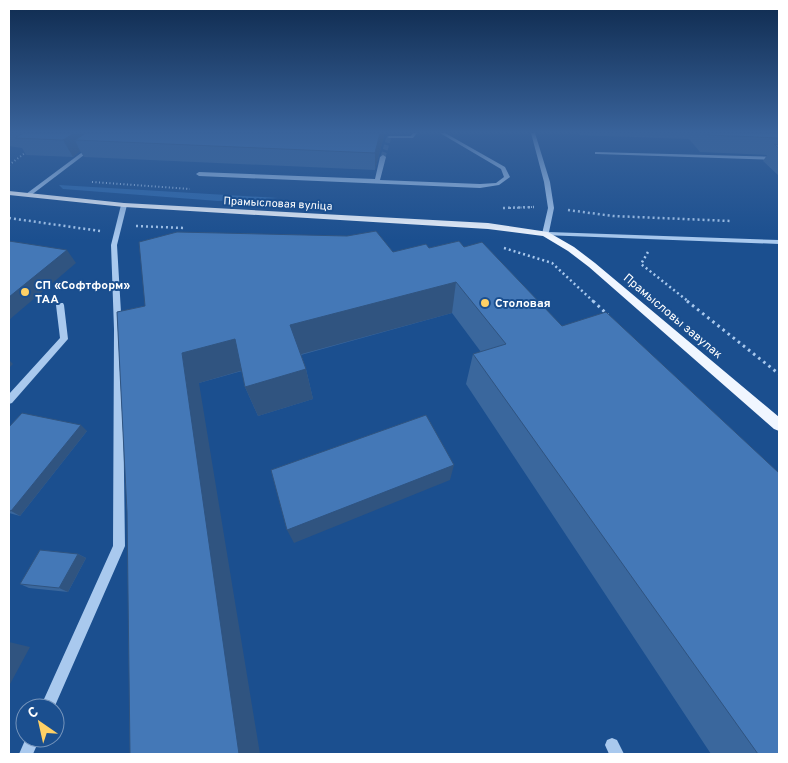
<svg xmlns="http://www.w3.org/2000/svg" width="788" height="763" font-family="Overpass,sans-serif">
	<style>
		.green { fill: #2e69ad }
		.lines { fill: none; stroke-linecap: round; stroke-linejoin: round }
		.minor-tunnel { stroke: #3d69a0; stroke-width: 5; stroke-dasharray: 5 2.5; stroke-linecap: butt }
		.path-far2 { stroke: #a9c9ee; stroke-width: 2; stroke-dasharray: 1 2.5; stroke-linecap: butt }
		.path-far1 { stroke: #a9c9ee; stroke-width: 2.5; stroke-dasharray: 2 3; stroke-linecap: butt }
		.path { stroke: #a9c9ee; stroke-width: 3; stroke-dasharray: 2.5 4; stroke-linecap: butt }
		.minor { fill: #a9c9ee; fill-rule: evenodd }
		.major { fill: #f0f6ff; fill-rule: evenodd }
		.wall { fill: #3a679d }
		.shaded-wall { fill: #305480 }
		.building { fill: #4478b7; stroke: #305480 }
		.poi-dot { fill: #ffd166; stroke: #1b4f8f; stroke-width: 2 }
		.labels { text-anchor: middle; stroke-width: 4; stroke-linejoin: round; paint-order: stroke }
		.far-street-label { font-size: 11px; fill: #fff; stroke: #1b4f8f }
		.poi-label { font-size: 12px; font-weight: bold; fill: #fff; stroke: #1b4f8f; text-anchor: start }
		.street-label { font-size: 12px; fill: #fff; stroke: #1b4f8f }
	</style>
	<rect width="100%" height="100%" fill="#1b4f8f"/>
	<path class="green" d="M 59,185 L 278,198 L 218,201 L 63,189 Z"/>
	<g class="lines">
		<path class="minor-tunnel" d="M 383,157 L 389,137"/>
		<g class="path-far2">
			<path d="M 9,165 L 29,150"/>
			<path d="M 92,182 L 190,189"/>
			<path d="M 510,208 L 534,207"/>
		</g>
		<g class="path-far1">
			<path d="M 503,208 L 534,207"/>
			<path d="M 568,210 L 613,216 L 731,221"/>
			<path d="M 9,218 L 100,231"/>
			<path d="M 136,226 L 184,228"/>
			<path d="M 504,248 L 552,263 L 594,302"/>
			<path d="M 648,252 L 641,264 L 689,302"/>
		</g>
		<g class="path">
			<path d="M 593,301 L 608,315"/>
			<path d="M 687,301 L 779,374"/>
		</g>
		<g class="minor">
			<path d="M 108,133 L 113,133 L 30,196 L 26,196 L 26,194 Z"/>
			<path d="M 413,133 L 417,133 L 413,138 L 389,138 L 387,137 L 389,136 L 411,136 Z"/>
			<path d="M 440,133 L 445,133 L 505,167 L 510,177 L 499,185 L 480,188 L 199,176 L 196,174 L 199,172 L 375,179 L 380,157 L 383,155 L 386,157 L 380,180 L 480,184 L 496,183 L 504,177 L 501,169 Z"/>
			<path d="M 531,133 L 535,133 L 550,182 L 554,208 L 549,232 L 779,240 L 779,244 L 543,235 L 542,234 L 548,208 L 544,182 Z"/>
			<path d="M 595,152 L 779,157 L 779,160 L 597,154 L 595,154 Z"/>
			<path d="M 124,203 L 127,205 L 117,245 L 122,329 L 125,546 L 54,708 L 40,708 L 113,546 L 114,329 L 111,245 L 121,205 Z"/>
			<path d="M 57,303 L 63,303 L 64,305 L 68,339 L 12,403 L 9,404 L 9,394 L 60,338 L 56,305 Z"/>
			<path d="M 26,738 L 40,738 L 33,754 L 19,754 Z"/>
			<path d="M 612,738 L 617,740 L 624,754 L 609,754 L 605,745 L 607,740 Z"/>
		</g>
		<path class="major" d="M 9,191 L 124,203 L 488,223 L 548,232 L 574,247 L 595,263 L 779,417 L 779,431 L 774,429 L 589,267 L 568,251 L 543,236 L 488,229 L 124,207 L 9,195 Z"/>
	</g>
	<g class="wall">
		<path d="M 9,133 L 384,133 L 384,136 L 375,170 L 84,157 L 80,151 L 73,157 L 26,155 L 22,148 L 9,146 Z"/>
		<path d="M 578,133 L 779,133 L 779,176 L 763,161 L 767,155 L 700,152 L 689,139 L 579,135 Z"/>
		<path d="M 459,241 L 779,754 L 711,754 L 466,384 L 473,354 L 481,352 L 452,313 L 301,355 L 306,369 L 313,399 L 258,416 L 245,387 L 242,371 L 199,383 L 127,512 L 117,312 L 393,252 L 429,248 Z"/>
		<path d="M 9,427 L 87,431 L 20,516 L 9,513 Z"/>
		<path d="M 78,554 L 86,558 L 68,592 L 29,588 L 20,584 Z"/>
	</g>
	<g class="shaded-wall">
		<path d="M 74,133 L 105,133 L 75,140 L 80,151 L 73,157 L 63,140 Z"/>
		<path d="M 380,133 L 384,133 L 384,136 L 375,170 L 375,153 Z"/>
		<path d="M 67,250 L 76,263 L 9,320 L 9,297 Z"/>
		<path d="M 456,282 L 452,313 L 298,355 L 290,325 Z"/>
		<path d="M 235,339 L 247,369 L 199,383 L 260,754 L 239,754 L 182,353 Z"/>
		<path d="M 9,360 L 13,364 L 9,368 Z"/>
		<path d="M 306,369 L 313,399 L 258,416 L 245,387 Z"/>
		<path d="M 81,425 L 87,431 L 20,516 L 11,511 Z"/>
		<path d="M 454,465 L 450,480 L 294,543 L 287,530 Z"/>
		<path d="M 78,554 L 86,558 L 68,592 L 59,588 Z"/>
		<path d="M 9,642 L 30,647 L 9,686 Z"/>
	</g>
	<g class="building">
		<path d="M 23,133 L 74,133 L 63,140 L 15,138 Z"/>
		<path d="M 86,133 L 380,133 L 375,153 L 75,140 Z"/>
		<path d="M 706,133 L 779,133 L 779,138 L 709,135 Z"/>
		<path d="M 774,144 L 779,145 L 779,149 Z"/>
		<path d="M 376,231 L 393,252 L 426,244 L 429,248 L 459,241 L 464,247 L 482,242 L 562,326 L 606,312 L 779,473 L 779,754 L 758,754 L 473,354 L 506,344 L 456,282 L 290,325 L 306,369 L 245,387 L 235,339 L 182,353 L 239,754 L 130,754 L 127,512 L 117,312 L 145,306 L 139,242 L 177,232 L 347,236 Z"/>
		<path d="M 9,241 L 67,250 L 9,297 Z"/>
		<path d="M 22,413 L 81,425 L 11,511 L 9,510 L 9,427 Z"/>
		<path d="M 426,415 L 454,465 L 287,530 L 271,470 Z"/>
		<path d="M 40,550 L 78,554 L 59,588 L 20,584 Z"/>
	</g>
	<linearGradient id="sky" x2="0" y2="1"><stop stop-color="#0f2b4f"/><stop offset="0.55" stop-color="#39639b"/><stop offset="1" stop-color="#39639b" stop-opacity="0"/></linearGradient>
	<rect width="788" height="240" fill="url(#sky)"/>
	<g class="poi-dot">
		<circle cx="25" cy="292" r="5"/>
		<circle cx="485" cy="303" r="5"/>
	</g>
	<g class="labels">
		<g class="far-street-label">
			<text transform="translate(278 203) rotate(3)" y="4">Прамысловая вуліца</text>
		</g>
		<g class="poi-label">
			<text x="35" y="289">СП «Софтформ»<tspan x="35" dy="14">ТАА</tspan></text>
			<text x="495" y="307">Столовая</text>
		</g>
		<g class="street-label">
			<text transform="translate(673 316) rotate(40)" y="4">Прамысловы завулак</text>
		</g>
	</g>
	<rect width="788" height="763" fill="none" stroke="#ffffff" stroke-width="20"/>
	<g transform="translate(40 723) rotate(326)"><circle r="24" fill="#1b4f8f" stroke="#7695bc"/>
	<path d="M0-4L9 19L0 12L-9 19Z" fill="#ffd166"/>
	<text y="-8" font-size="14" font-weight="bold" text-anchor="middle" fill="#ffffff">С</text>
	</g>
</svg>
